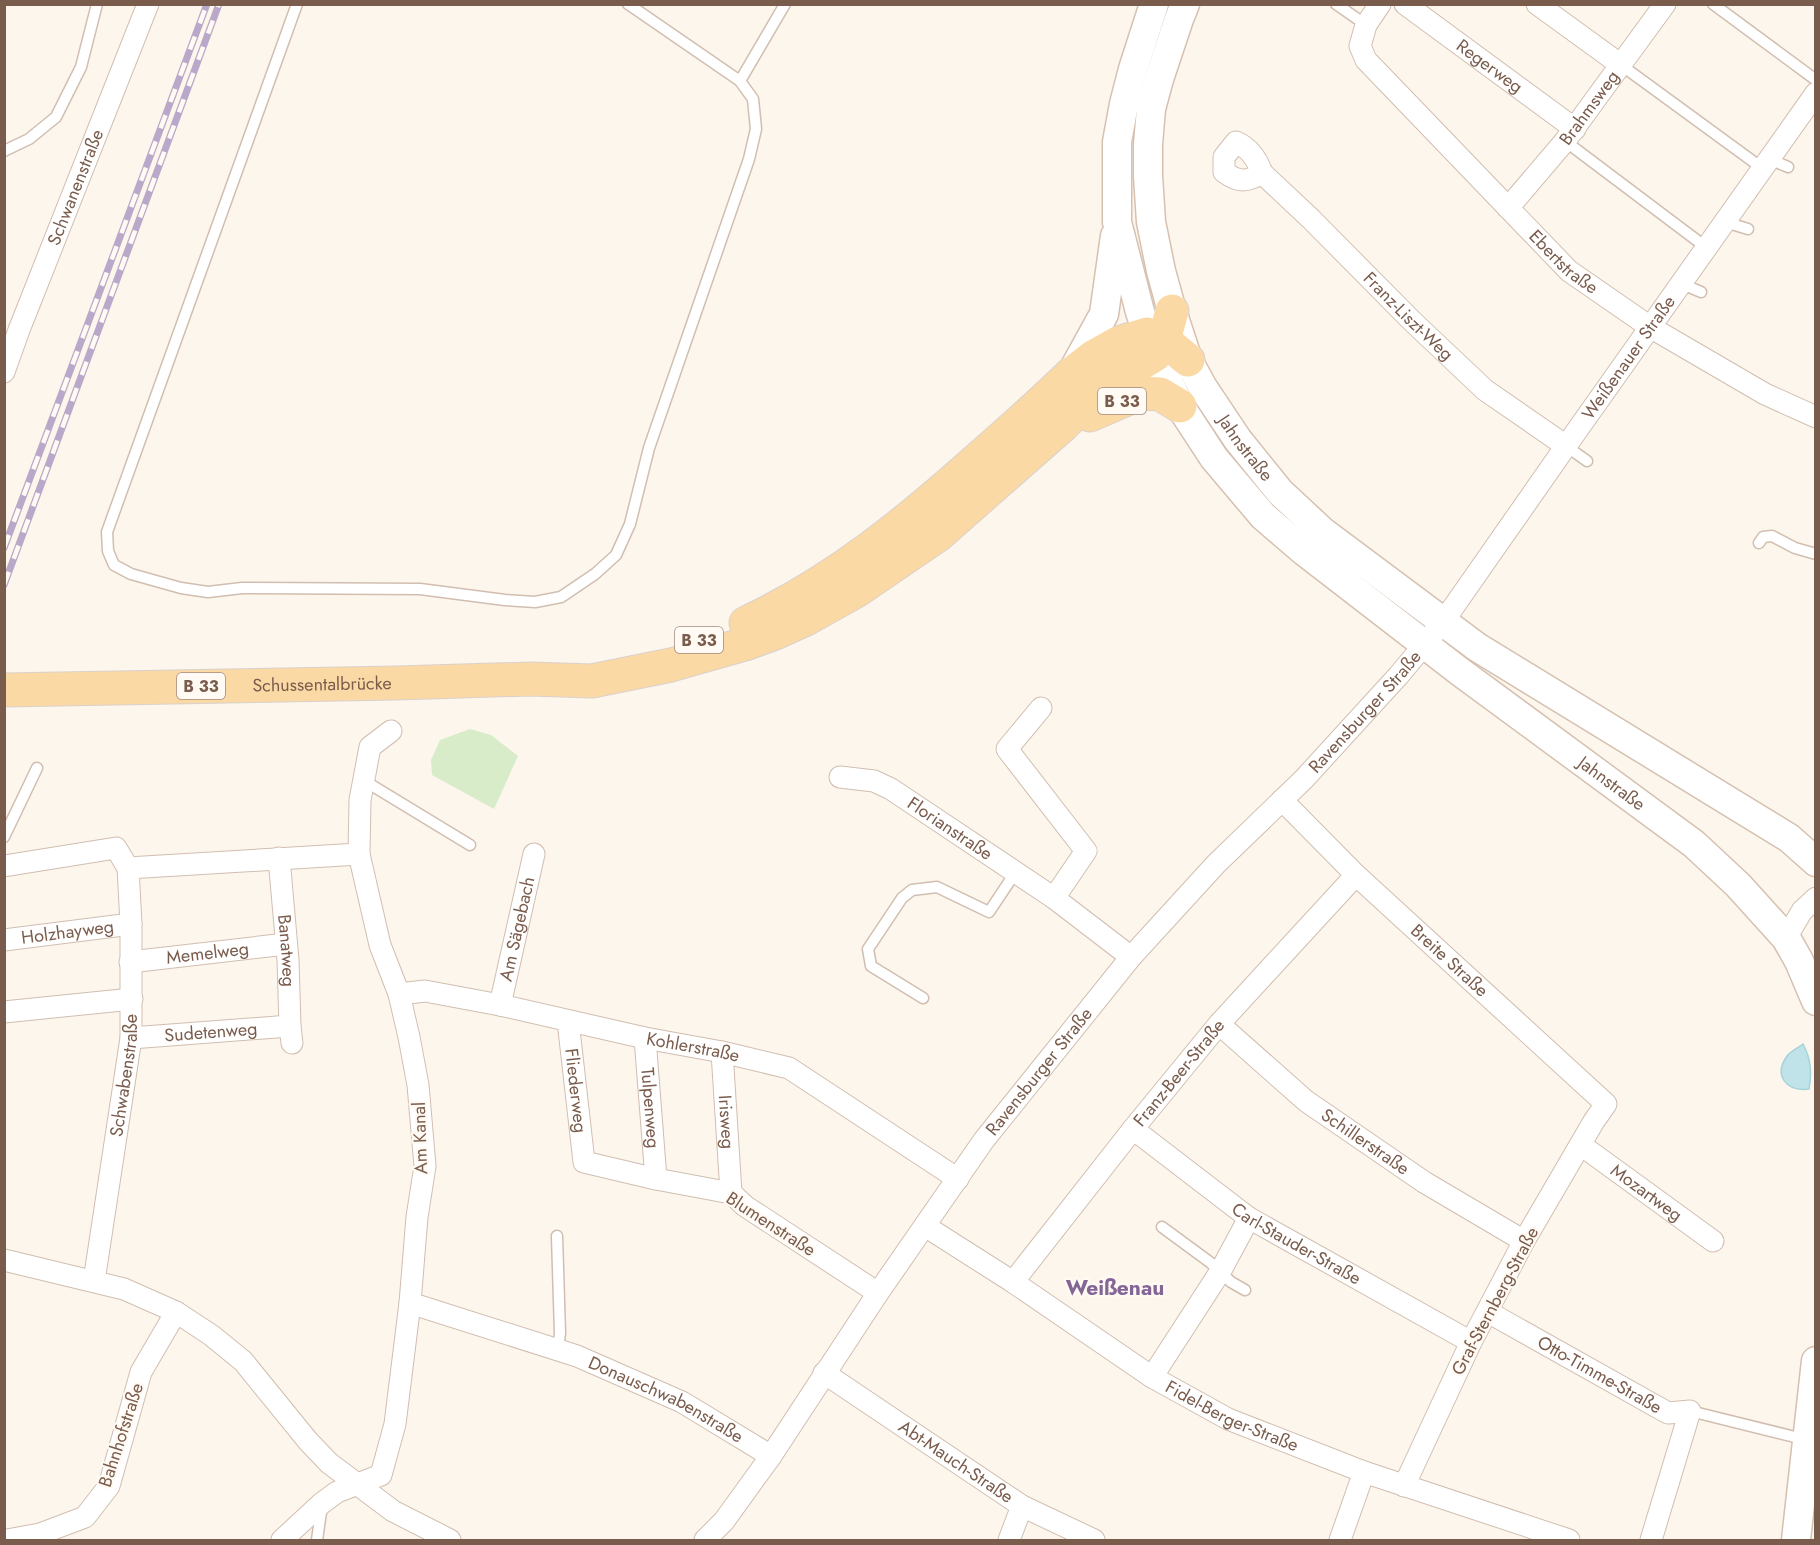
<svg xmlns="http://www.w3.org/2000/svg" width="1820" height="1545" font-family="Jost,sans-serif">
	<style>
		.green { fill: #d8ecc9 }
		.water { fill: #bfe3e8; stroke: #a5d3da; stroke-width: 1.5 }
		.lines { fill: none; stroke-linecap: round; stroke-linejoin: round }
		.service-casing { stroke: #d1beb0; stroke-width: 13 }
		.minor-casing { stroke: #d1beb0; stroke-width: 23 }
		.secondary-casing { stroke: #d6c0b0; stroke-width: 31 }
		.primary-casing { stroke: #dad1cd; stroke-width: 35 }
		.service { stroke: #fff; stroke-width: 10 }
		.minor { stroke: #fff; stroke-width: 21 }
		.secondary { stroke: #fff; stroke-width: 28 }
		.primary { stroke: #fbd9a5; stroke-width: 33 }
		.rail-casing { stroke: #b9a8c9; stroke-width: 7 }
		.rail { stroke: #fffaf3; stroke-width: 4.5; stroke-dasharray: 14; stroke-linecap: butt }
		.labels { text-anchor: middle; stroke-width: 4.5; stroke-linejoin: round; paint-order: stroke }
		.shield { fill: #fffaf3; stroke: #a28b7f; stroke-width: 1.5 }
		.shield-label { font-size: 16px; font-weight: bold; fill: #7a5c4d }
		.street-label { font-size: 18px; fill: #7a5c4d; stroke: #fffaf3 }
		.quarter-label { font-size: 21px; font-weight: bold; fill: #846695; stroke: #fffaf3 }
	</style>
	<rect width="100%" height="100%" fill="#fdf6ec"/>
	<path class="green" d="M 470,729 L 491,735 L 518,756 L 494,809 L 432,775 L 431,760 L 440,740 Z"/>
	<path class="water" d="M 1803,1044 C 1811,1059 1812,1072 1809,1089 C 1787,1092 1773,1076 1787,1056 C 1791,1051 1798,1048 1803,1044 Z"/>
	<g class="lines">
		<g class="service-casing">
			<g id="service">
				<path d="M 297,4 L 107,532 L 108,551 L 114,565 L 131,574 L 181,588 L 208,592 L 242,588 L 420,589 L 505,600 L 535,602 L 561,597 L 595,574 L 616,555 L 630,524 L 649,448 L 749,159 L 756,129 L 753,99 L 740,81 L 628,4"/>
				<path d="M 1336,4 L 1366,25"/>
				<path d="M 1713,4 L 1816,80"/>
				<path d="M 1621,65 L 1762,168"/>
				<path d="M 740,81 L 785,4"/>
				<path d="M 1565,141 L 1707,248"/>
				<path d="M 4,151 L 29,139 L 56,117 L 81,67 L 97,4"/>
				<path d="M 1769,159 L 1788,167"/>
				<path d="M 1725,222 L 1748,229"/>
				<path d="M 1682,284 L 1701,292"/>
				<path d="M 1566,446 L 1587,461"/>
				<path d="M 1759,543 L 1763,537 L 1772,536 L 1795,548 L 1816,554"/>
				<path d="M 363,780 L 470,845"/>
				<path d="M 4,837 L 37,768"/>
				<path d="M 923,998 L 871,966 L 868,949 L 902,898 L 912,890 L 937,887 L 989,912 L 1015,873"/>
				<path d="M 1162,1227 L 1211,1263 L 1231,1282 L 1245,1290"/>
				<path d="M 557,1236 L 560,1333 L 558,1350"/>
				<path d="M 1690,1411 L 1807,1440"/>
				<path d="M 317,1540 L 322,1505"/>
			</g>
		</g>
		<g class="minor-casing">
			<g id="minor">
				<path id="s1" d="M 1380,4 L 1366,25 L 1360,46 L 1366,60 L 1569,271 L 1650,327 L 1765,394 L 1816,417"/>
				<path id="s2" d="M 1405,4 L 1575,129"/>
				<path d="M 1537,4 L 1621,65"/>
				<path id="s3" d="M 1262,173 C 1247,182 1239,183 1224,172 L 1224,157 L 1236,142 C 1250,148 1257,159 1262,173 L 1311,219 L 1412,321 L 1485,390 L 1566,446"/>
				<path id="s4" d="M 1508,208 L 1565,141 L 1665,4"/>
				<path id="s5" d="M 4,372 L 19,330 L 148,4"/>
				<path d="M 1041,708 L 1007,749 L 1086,851 L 1054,898"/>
				<path id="s6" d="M 840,777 L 874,781 L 891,789 L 1054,898 L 1131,957"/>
				<path id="s7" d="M 1282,800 L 1356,875 L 1606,1104 L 1594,1121 L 1524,1241 L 1471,1342 L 1404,1486"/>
				<path id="s8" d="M 279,858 L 288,960 L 290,1026 L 292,1043"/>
				<path d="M 4,866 L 116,848 L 128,868"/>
				<path d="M 1786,938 L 1802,911 L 1816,898"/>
				<path id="s9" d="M 4,940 L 131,924"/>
				<path id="s10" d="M 130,962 L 286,944"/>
				<path id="s11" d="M 399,994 L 425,991 L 500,1005 L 645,1038 L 722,1052 L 789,1068 L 958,1179"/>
				<path id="s12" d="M 500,1005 L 534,854"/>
				<path d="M 4,1012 L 132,999"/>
				<path id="s13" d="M 568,1021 L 584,1162 L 656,1179 L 731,1193 L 745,1206 L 878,1293"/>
				<path id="s14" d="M 1219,1024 L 1306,1101 L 1424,1182 L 1524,1241"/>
				<path id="s15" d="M 131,1038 L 290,1026"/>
				<path id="s16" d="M 645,1038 L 656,1179"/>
				<path id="s17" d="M 722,1052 L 731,1193"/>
				<path id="s18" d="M 1133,1129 L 1249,1218 L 1471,1342"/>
				<path id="s19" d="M 1581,1145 L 1713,1241"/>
				<path id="s20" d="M 925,1226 L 1013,1282 L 1152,1377 L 1228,1419 L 1364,1472 L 1569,1540"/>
				<path d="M 4,1260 L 124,1289 L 176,1312 L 211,1335 L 243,1361 L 308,1441 L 329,1463 L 393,1511 L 450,1540"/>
				<path id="s21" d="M 94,1281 L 131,1038 L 131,924 L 128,868 L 359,854"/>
				<path id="s22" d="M 1013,1282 L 1133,1129 L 1219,1024 L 1356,875"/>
				<path id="s23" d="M 410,1303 L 577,1356 L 682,1402 L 771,1456"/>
				<path id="s24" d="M 1488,1312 L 1668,1413 L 1690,1411 L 1651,1540"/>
				<path id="s25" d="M 824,1373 L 1022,1506 L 1094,1540"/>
				<path d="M 1152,1377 L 1220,1272 L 1249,1218"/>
				<path d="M 7,1540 L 40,1534 L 85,1517 L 109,1486 L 141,1372 L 176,1312"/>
				<path d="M 282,1540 L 322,1503 L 337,1492 L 381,1475 L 395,1424 L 410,1303 L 417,1217 L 425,1166 L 418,1085 L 409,1037 L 399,994 L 380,945 L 359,854 L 360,800 L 370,747 L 391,731"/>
				<path id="s26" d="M 705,1540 L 724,1521 L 771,1456 L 878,1293 L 984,1140 L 1131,957 L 1216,864 L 1304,779 L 1399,675 L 1443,622 L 1566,446 L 1816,93"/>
				<path d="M 1009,1540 L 1022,1506"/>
				<path d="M 1340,1540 L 1364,1472"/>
			</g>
		</g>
		<g class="secondary-casing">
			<g id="secondary">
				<path id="s27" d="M 1154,4 L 1133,69 L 1124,104 L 1117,142 L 1117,222 L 1140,312 L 1155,355 L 1180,406 L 1214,458 L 1263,516 L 1305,552 L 1459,671 L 1694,844 L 1738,885 L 1786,938 L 1799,961 L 1816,1001"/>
				<path id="s28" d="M 1185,4 L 1179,19 L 1159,79 L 1151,109 L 1148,144 L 1148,176 L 1151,222 L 1161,271 L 1172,311 L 1188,360 L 1202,386 L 1238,440 L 1280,492 L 1323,532 L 1477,647 L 1789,838 L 1816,862"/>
				<path d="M 1071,374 L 1104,314 L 1115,236"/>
				<path d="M 1796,1540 L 1816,1361"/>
			</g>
		</g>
		<g class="primary-casing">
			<g id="primary">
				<path d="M 1090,415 L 1141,393 L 1160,394 L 1180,406"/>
				<path d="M 746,623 C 836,581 907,522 980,457 C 1011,430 1042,402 1071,374 L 1093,357 L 1118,343 L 1147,334 L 1164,340 L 1188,360"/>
				<path id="s29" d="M 4,690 L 397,683 L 530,679 L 592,681 L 671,665 L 745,644 L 775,633 L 806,619 L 856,591 L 938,535 L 1063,425 L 1099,389 L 1155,355 L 1164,340 L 1172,311"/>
			</g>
		</g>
		<use href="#service" class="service"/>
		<use href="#minor" class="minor"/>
		<use href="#secondary" class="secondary"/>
		<use href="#primary" class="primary"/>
		<g class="rail-casing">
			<g id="rail">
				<path d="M 4,548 L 207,4"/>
				<path d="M 4,585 L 219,4"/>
			</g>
		</g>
		<use href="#rail" class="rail"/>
	</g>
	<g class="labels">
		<g class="shield">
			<rect x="1098" y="388" width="48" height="26" rx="4.5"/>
			<rect x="675" y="627" width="48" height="26" rx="4.5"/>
			<rect x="177" y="673" width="48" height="26" rx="4.5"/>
		</g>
		<g class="shield-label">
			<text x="1122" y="407">B 33</text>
			<text x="699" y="646">B 33</text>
			<text x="201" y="692">B 33</text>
		</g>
		<g class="street-label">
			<text dy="6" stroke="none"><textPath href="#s2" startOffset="105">Regerweg</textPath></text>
			<text dy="6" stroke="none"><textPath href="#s4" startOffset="129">Brahmsweg</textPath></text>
			<text dy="6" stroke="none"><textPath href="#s5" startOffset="198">Schwanenstraße</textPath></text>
			<text dy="6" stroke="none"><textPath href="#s1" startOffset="345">Ebertstraße</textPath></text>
			<text dy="6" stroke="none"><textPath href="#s3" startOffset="322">Franz-Liszt-Weg</textPath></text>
			<text dy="6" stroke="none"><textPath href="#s26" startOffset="1504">Weißenauer Straße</textPath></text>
			<text dy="6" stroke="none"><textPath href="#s28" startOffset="472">Jahnstraße</textPath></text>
			<text dy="6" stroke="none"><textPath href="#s29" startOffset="318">Schussentalbrücke</textPath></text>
			<text dy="6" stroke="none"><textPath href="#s26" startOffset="1062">Ravensburger Straße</textPath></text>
			<text dy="6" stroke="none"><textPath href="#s27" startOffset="996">Jahnstraße</textPath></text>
			<text dy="6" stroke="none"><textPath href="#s6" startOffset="124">Florianstraße</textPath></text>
			<text dy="6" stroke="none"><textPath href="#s12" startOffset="78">Am Sägebach</textPath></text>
			<text dy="6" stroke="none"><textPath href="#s9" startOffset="64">Holzhayweg</textPath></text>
			<text dy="6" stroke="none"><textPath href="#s8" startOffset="93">Banatweg</textPath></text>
			<text dy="6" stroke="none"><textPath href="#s10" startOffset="78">Memelweg</textPath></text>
			<text dy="6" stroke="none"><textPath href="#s7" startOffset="232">Breite Straße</textPath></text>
			<text dy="6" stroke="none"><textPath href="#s15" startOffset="80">Sudetenweg</textPath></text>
			<text dy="6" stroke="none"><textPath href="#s11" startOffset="300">Kohlerstraße</textPath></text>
			<text dy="6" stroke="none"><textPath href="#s26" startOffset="576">Ravensburger Straße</textPath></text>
			<text dy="6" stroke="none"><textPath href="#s22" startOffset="267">Franz-Beer-Straße</textPath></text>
			<text dy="6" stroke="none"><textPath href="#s21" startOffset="208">Schwabenstraße</textPath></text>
			<text dy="6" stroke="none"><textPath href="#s13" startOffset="70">Fliederweg</textPath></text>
			<text dy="6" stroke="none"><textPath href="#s16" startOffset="70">Tulpenweg</textPath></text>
			<text dy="6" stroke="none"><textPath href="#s17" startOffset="70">Irisweg</textPath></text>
			<text transform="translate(420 1138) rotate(-92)" y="6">Am Kanal</text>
			<text dy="6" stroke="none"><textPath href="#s14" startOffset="188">Schillerstraße</textPath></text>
			<text dy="6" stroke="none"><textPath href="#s19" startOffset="81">Mozartweg</textPath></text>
			<text transform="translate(771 1224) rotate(33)" y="6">Blumenstraße</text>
			<text dy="6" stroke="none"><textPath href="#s18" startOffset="200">Carl-Stauder-Straße</textPath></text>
			<text transform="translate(1495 1301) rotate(-62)" y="6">Graf-Sternberg-Straße</text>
			<text dy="6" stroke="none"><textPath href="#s24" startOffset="128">Otto-Timme-Straße</textPath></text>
			<text dy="6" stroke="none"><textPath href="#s23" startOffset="274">Donauschwabenstraße</textPath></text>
			<text dy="6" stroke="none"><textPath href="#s20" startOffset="362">Fidel-Berger-Straße</textPath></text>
			<text transform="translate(121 1435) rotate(-72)" y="6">Bahnhofstraße</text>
			<text dy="6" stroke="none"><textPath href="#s25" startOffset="159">Abt-Mauch-Straße</textPath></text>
		</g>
		<g class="quarter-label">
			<text x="1115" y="1295">Weißenau</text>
		</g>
	</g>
	<rect width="1820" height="1545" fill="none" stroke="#7a5c4d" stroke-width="12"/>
</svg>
